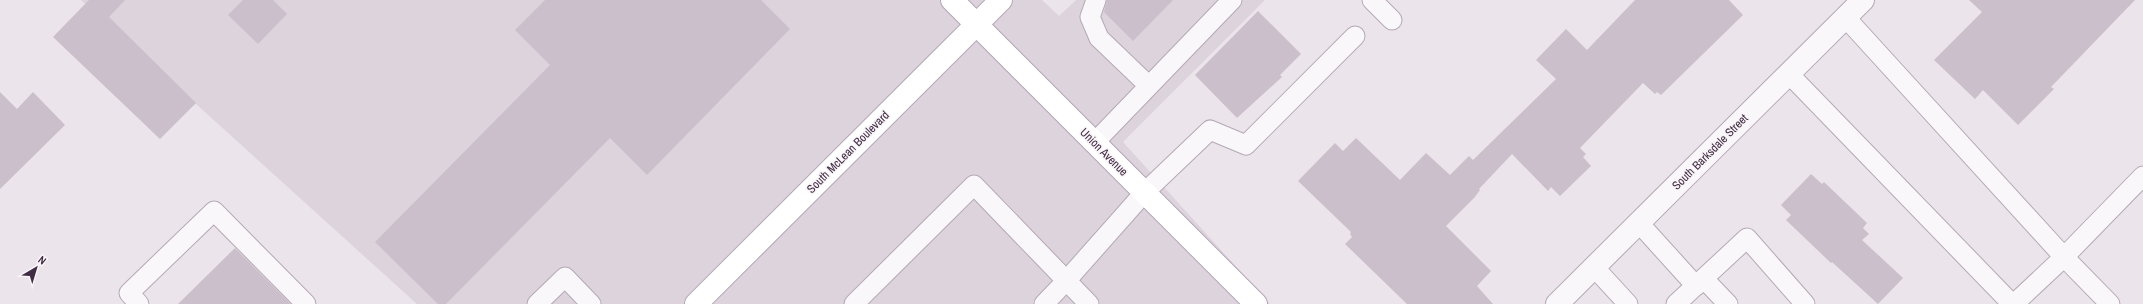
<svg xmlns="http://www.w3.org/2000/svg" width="2143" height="304" font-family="'Archivo Narrow',sans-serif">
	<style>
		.built { fill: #dcd3dd }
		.building { fill: #cabfcb }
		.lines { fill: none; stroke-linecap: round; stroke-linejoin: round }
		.service-casing { stroke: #b5a9b5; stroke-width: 21 }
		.minor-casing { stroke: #b5a9b5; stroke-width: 24 }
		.secondary-casing { stroke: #b5a9b5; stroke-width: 24 }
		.primary-casing { stroke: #b5a4b6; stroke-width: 24 }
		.service { stroke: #faf7fa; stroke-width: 19 }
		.minor { stroke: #faf7fa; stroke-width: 22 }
		.secondary { stroke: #fff; stroke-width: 22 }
		.primary { stroke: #fff; stroke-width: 22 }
		.labels { text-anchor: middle; stroke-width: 3; stroke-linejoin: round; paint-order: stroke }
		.street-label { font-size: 12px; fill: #412d43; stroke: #f8f4f8 }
	</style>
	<rect width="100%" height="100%" fill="#ebe4eb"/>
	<path class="built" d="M 81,0 L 1042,0 L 1059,16 L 1076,0 L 1265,0 L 1123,142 L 1270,304 L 417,304 Z"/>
	<g class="building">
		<path d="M 89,0 L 125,0 L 109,17 L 196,103 L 160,139 L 53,37 Z"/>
		<path d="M 243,0 L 273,0 L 287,14 L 258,44 L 228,15 Z"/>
		<path d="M 545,0 L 761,0 L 790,29 L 647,175 L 610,138 L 446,304 L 438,304 L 375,242 L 550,65 L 515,30 Z"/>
		<path d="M 1107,0 L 1173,0 L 1133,41 L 1104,12 Z"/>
		<path d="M 1635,0 L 1729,0 L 1743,15 L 1661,95 L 1657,92 L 1655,94 L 1643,83 L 1580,148 L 1586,154 L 1583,157 L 1591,166 L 1560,196 L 1551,187 L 1548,191 L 1512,154 L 1479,189 L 1480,190 L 1474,198 L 1446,226 L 1491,271 L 1477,286 L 1493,304 L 1407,304 L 1345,244 L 1352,237 L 1350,234 L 1351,232 L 1298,181 L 1335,143 L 1343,151 L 1356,138 L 1400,180 L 1426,153 L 1450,175 L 1469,156 L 1473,160 L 1556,79 L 1536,60 L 1566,29 L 1587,50 Z"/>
		<path d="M 1969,0 L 2135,0 L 2051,87 L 2054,89 L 2018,125 L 1983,90 L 1975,99 L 1934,60 L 1982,12 Z"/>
		<path d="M 1258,11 L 1301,54 L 1280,75 L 1282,77 L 1237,118 L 1195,75 Z"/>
		<path d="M 0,92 L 17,109 L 33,92 L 65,125 L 0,189 Z"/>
		<path d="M 1811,174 L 1822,184 L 1824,182 L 1867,223 L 1863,228 L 1869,234 L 1862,240 L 1903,278 L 1878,304 L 1832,262 L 1831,263 L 1786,220 L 1791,215 L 1781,205 Z"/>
		<path d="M 235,248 L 291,304 L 178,304 Z"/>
	</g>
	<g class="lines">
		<g class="service-casing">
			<g id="service">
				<path d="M 1096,0 L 1090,17 L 1099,38 L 1148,85"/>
				<path d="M 1372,0 L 1392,20"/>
				<path d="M 1846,18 L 2064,257 L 2110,304"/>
				<path d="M 1789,74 L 2012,304"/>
				<path d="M 1095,142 L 1232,0"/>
				<path d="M 1639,223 L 1696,286"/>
				<path d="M 1594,267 L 1628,304"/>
				<path d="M 1704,279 L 1728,304"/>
				<path d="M 139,304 L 129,293 L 214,211 L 306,304"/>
				<path d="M 537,304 L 565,277 L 591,304"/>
				<path d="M 854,304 L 974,185 L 1089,304"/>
				<path d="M 1044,304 L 1066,281 L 1144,193 L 1210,130 L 1246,145 L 1355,36"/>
				<path d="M 1676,304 L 1747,238 L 1805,304"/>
				<path d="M 2014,304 L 2064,257 L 2143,176"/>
			</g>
		</g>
		<g class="minor-casing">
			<path id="minor" d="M 1557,304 L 1863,0"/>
		</g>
		<g class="secondary-casing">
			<path id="secondary" d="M 696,304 L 1001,0"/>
		</g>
		<g class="primary-casing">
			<path id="primary" d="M 952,0 L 1256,304"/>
		</g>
		<use href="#service" class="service"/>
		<use href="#minor" class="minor"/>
		<use href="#secondary" class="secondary"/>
		<use href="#primary" class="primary"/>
	</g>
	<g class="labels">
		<g class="street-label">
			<text transform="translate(848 152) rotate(-45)" y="4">South McLean Boulevard</text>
			<text transform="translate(1104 152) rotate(45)" y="4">Union Avenue</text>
			<text transform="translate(1710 152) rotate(-45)" y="4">South Barksdale Street</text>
		</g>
	</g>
	<g transform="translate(36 268) rotate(38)" stroke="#f8f4f8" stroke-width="3" paint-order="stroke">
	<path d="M0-3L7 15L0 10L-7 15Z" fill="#412d43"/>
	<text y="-6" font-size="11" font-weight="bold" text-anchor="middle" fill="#412d43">N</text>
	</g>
</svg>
